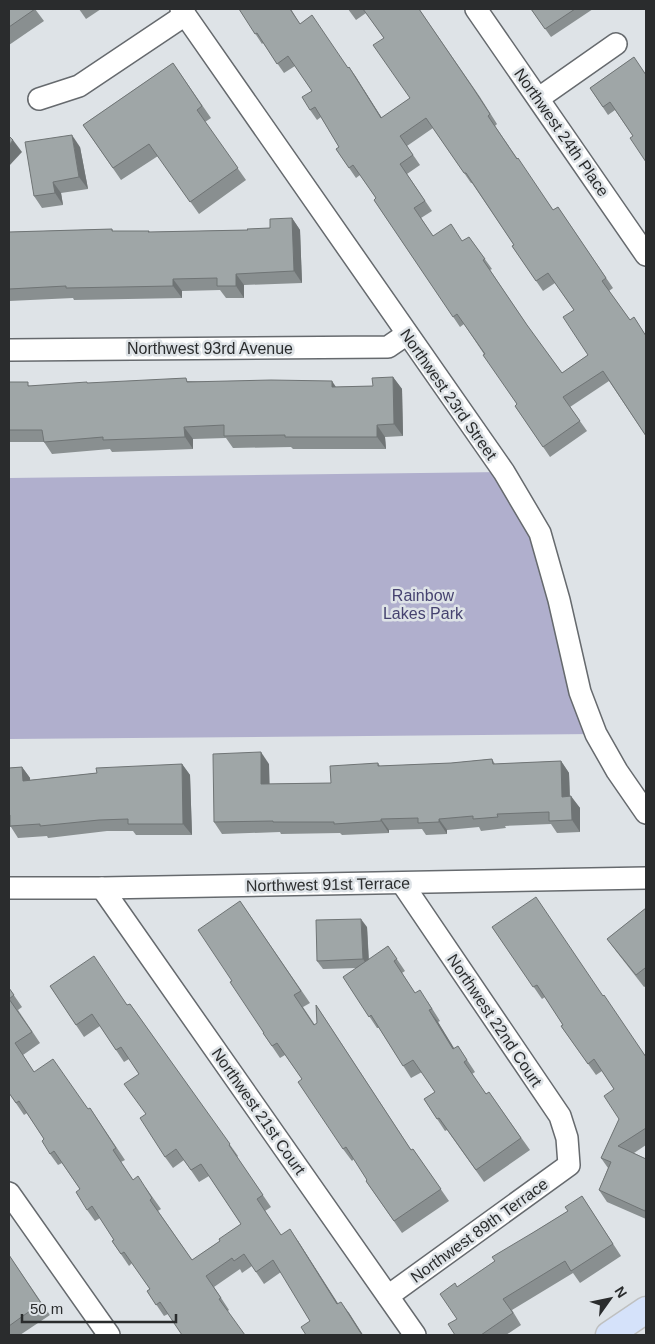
<svg xmlns="http://www.w3.org/2000/svg" width="655" height="1344" font-family="Arial,sans-serif">
	<style>
		.green { fill: #b0afcd }
		.lines { fill: none; stroke-linecap: round; stroke-linejoin: round }
		.minor-casing { stroke: #666a6e; stroke-width: 24 }
		.major-casing { stroke: #bfc0c0; stroke-width: 29 }
		.minor { stroke: #fff; stroke-width: 21 }
		.major { stroke: #d5e2fa; stroke-width: 26 }
		.wall { fill: #898f90; fill-rule: evenodd }
		.shaded-wall { fill: #6f7475 }
		.building { fill: #9fa6a7; stroke: #6f7475; fill-rule: evenodd }
		.labels { text-anchor: middle; stroke-width: 5; stroke-linejoin: round; paint-order: stroke }
		.street-label { font-size: 16px; fill: #2a2c2d; stroke: #dee3e7 }
		.park-label { font-size: 16px; fill: #464370; stroke: #dee3e7 }
	</style>
	<rect width="100%" height="100%" fill="#dee3e7"/>
	<path class="green" d="M 504,472 L 527,509 L 596,734 L 9,739 L 9,478 Z"/>
	<g class="lines">
		<g class="minor-casing">
			<g id="minor">
				<path d="M 181,9 L 504,472 L 540,533 L 559,600 L 580,692 L 596,734 L 617,771 L 646,813"/>
				<path d="M 476,9 L 646,255"/>
				<path d="M 539,98 L 616,44"/>
				<path d="M 39,99 L 79,86 L 185,15"/>
				<path d="M 9,350 L 388,347 L 407,334"/>
				<path d="M 9,888 L 102,888 L 646,878"/>
				<path d="M 102,888 L 415,1335"/>
				<path d="M 9,1193 L 109,1335"/>
				<path d="M 388,1296 L 569,1165 L 567,1138 L 560,1116 L 402,883"/>
			</g>
		</g>
		<g class="major-casing">
			<path id="major" d="M 609,1335 L 646,1310"/>
		</g>
		<use href="#minor" class="minor"/>
		<use href="#major" class="major"/>
	</g>
	<g class="wall">
		<path d="M 9,9 L 35,9 L 44,21 L 9,45 Z"/>
		<path d="M 79,9 L 101,9 L 86,19 Z"/>
		<path d="M 239,9 L 291,9 L 300,24 L 348,68 L 349,67 L 382,118 L 410,98 L 384,38 L 366,13 L 356,20 L 348,9 L 419,9 L 480,97 L 497,124 L 495,126 L 517,158 L 553,210 L 558,207 L 613,288 L 609,291 L 630,320 L 634,317 L 646,336 L 646,436 L 609,381 L 570,407 L 587,431 L 550,457 L 515,406 L 517,404 L 464,324 L 460,327 L 374,200 L 376,198 L 360,175 L 356,178 L 336,149 L 339,147 L 321,117 L 317,120 L 310,110 L 312,91 L 295,66 L 284,73 L 263,43 L 262,44 ZM 433,128 L 471,183 L 472,183 L 514,245 L 512,246 L 543,291 L 555,283 L 574,310 L 588,355 L 562,373 L 531,331 L 490,270 L 492,269 L 469,237 L 463,241 L 433,236 L 421,218 L 432,211 L 407,174 L 420,165 L 407,146 Z"/>
		<path d="M 531,9 L 593,9 L 551,37 Z"/>
		<path d="M 634,57 L 633,136 L 615,110 L 608,115 L 590,88 Z"/>
		<path d="M 173,63 L 211,118 L 205,122 L 246,180 L 199,214 L 158,156 L 121,180 L 83,125 Z"/>
		<path d="M 80,147 L 88,189 L 61,193 L 63,205 L 42,208 L 34,196 Z"/>
		<path d="M 292,218 L 300,230 L 302,283 L 244,285 L 244,298 L 226,298 L 220,290 L 182,291 L 182,298 L 74,300 L 73,298 L 9,301 L 9,232 L 112,229 L 113,231 L 149,231 L 150,232 L 248,230 L 270,228 Z"/>
		<path d="M 393,377 L 402,389 L 403,436 L 385,437 L 386,449 L 293,449 L 291,447 L 233,448 L 226,438 L 193,439 L 193,449 L 112,452 L 110,449 L 52,454 L 44,442 L 9,442 L 9,382 L 31,386 L 88,383 L 189,381 L 336,387 L 373,386 Z"/>
		<path d="M 492,759 L 495,764 L 561,761 L 569,773 L 570,796 L 580,808 L 580,832 L 557,833 L 551,824 L 505,826 L 506,828 L 481,831 L 479,827 L 447,830 L 447,834 L 426,835 L 422,829 L 389,830 L 389,833 L 342,835 L 340,833 L 281,834 L 280,832 L 222,834 L 214,822 L 269,764 L 269,784 L 331,783 L 378,763 L 380,766 L 451,763 Z"/>
		<path d="M 182,764 L 190,775 L 192,835 L 136,835 L 133,831 L 107,831 L 48,838 L 47,836 L 18,838 L 11,827 L 9,827 L 9,768 L 22,767 L 30,778 L 30,780 L 97,773 Z"/>
		<path d="M 240,901 L 310,1003 L 303,1007 L 315,1025 L 317,1023 L 316,1005 L 411,1150 L 413,1149 L 449,1201 L 402,1233 L 366,1181 L 367,1180 L 354,1159 L 352,1161 L 343,1149 L 302,1079 L 285,1055 L 280,1058 L 263,1033 L 264,1033 L 232,981 Z"/>
		<path d="M 646,908 L 646,986 L 644,987 L 616,951 L 607,939 Z"/>
		<path d="M 367,927 L 369,960 L 388,946 L 405,971 L 402,973 L 415,993 L 428,1002 L 440,1021 L 438,1022 L 454,1049 L 458,1046 L 475,1072 L 472,1074 L 486,1094 L 489,1092 L 530,1150 L 484,1182 L 447,1130 L 445,1131 L 424,1099 L 435,1092 L 422,1072 L 411,1078 L 379,1028 L 377,1028 L 343,977 L 357,968 L 323,969 L 317,961 Z"/>
		<path d="M 492,927 L 603,996 L 646,1057 L 646,1145 L 634,1153 L 646,1159 L 646,1219 L 607,1202 L 599,1190 L 608,1168 L 601,1158 L 619,1119 L 614,1089 L 602,1071 L 596,1075 L 561,1026 L 563,1025 L 545,997 L 542,999 Z"/>
		<path d="M 50,986 L 128,1005 L 130,1004 L 238,1156 L 237,1157 L 271,1207 L 265,1211 L 281,1235 L 298,1241 L 338,1304 L 349,1313 L 363,1335 L 306,1335 L 310,1321 L 281,1272 L 264,1284 L 252,1266 L 242,1273 L 240,1269 L 214,1287 L 229,1310 L 228,1311 L 168,1314 L 164,1316 L 147,1291 L 150,1289 L 132,1263 L 129,1266 L 112,1241 L 114,1240 L 100,1218 L 95,1221 L 87,1210 L 80,1189 L 62,1163 L 58,1165 L 50,1154 L 44,1139 L 27,1113 L 24,1115 L 9,1093 L 9,988 L 22,1007 L 18,1010 L 40,1043 L 23,1055 L 34,1072 L 88,1109 L 90,1108 L 125,1160 L 121,1162 L 133,1180 L 146,1188 L 161,1209 L 158,1211 L 192,1260 L 220,1241 L 241,1224 L 209,1176 L 199,1182 L 184,1160 L 173,1168 L 165,1157 L 146,1114 L 139,1074 L 129,1059 L 124,1062 L 100,1026 L 84,1037 Z"/>
		<path d="M 582,1196 L 621,1256 L 580,1283 L 573,1273 L 512,1310 L 521,1325 L 506,1335 L 455,1335 L 457,1319 L 457,1287 L 495,1261 L 534,1232 L 568,1211 Z"/>
		<path d="M 9,1255 L 50,1315 L 20,1335 L 9,1335 Z"/>
	</g>
	<g class="shaded-wall">
		<path d="M 349,67 L 356,77 L 388,128 L 381,118 Z"/>
		<path d="M 72,135 L 80,147 L 88,189 L 79,177 Z"/>
		<path d="M 13,140 L 22,152 L 9,166 L 9,145 Z"/>
		<path d="M 53,182 L 61,193 L 63,205 L 55,193 Z"/>
		<path d="M 292,218 L 300,230 L 302,283 L 294,271 Z"/>
		<path d="M 236,274 L 244,285 L 244,298 L 236,286 Z"/>
		<path d="M 173,279 L 182,291 L 182,298 L 173,286 Z"/>
		<path d="M 393,377 L 402,389 L 403,436 L 394,424 Z"/>
		<path d="M 332,381 L 340,393 L 332,387 Z"/>
		<path d="M 377,425 L 385,437 L 386,449 L 377,437 Z"/>
		<path d="M 184,427 L 193,439 L 193,449 L 185,437 Z"/>
		<path d="M 261,752 L 269,764 L 270,795 L 261,784 Z"/>
		<path d="M 561,761 L 569,773 L 570,808 L 562,797 Z"/>
		<path d="M 182,764 L 190,775 L 192,835 L 183,824 Z"/>
		<path d="M 22,767 L 30,778 L 31,792 L 23,781 Z"/>
		<path d="M 571,796 L 580,808 L 580,832 L 572,820 Z"/>
		<path d="M 381,819 L 389,830 L 389,833 L 381,821 Z"/>
		<path d="M 439,819 L 447,830 L 447,834 L 439,822 Z"/>
		<path d="M 361,919 L 367,927 L 369,968 L 363,959 Z"/>
		<path d="M 316,1005 L 324,1017 L 419,1162 L 411,1150 Z"/>
		<path d="M 429,1010 L 438,1022 L 462,1061 L 453,1049 Z"/>
		<path d="M 290,1229 L 298,1241 L 346,1316 L 337,1304 Z"/>
		<path d="M 341,1302 L 349,1313 L 363,1335 L 362,1335 Z"/>
	</g>
	<g class="building">
		<path d="M 9,9 L 35,9 L 9,27 Z"/>
		<path d="M 239,9 L 290,9 L 300,24 L 312,15 L 348,68 L 349,67 L 381,118 L 410,98 L 373,45 L 384,38 L 363,9 L 419,9 L 473,88 L 490,114 L 488,116 L 517,159 L 518,158 L 553,210 L 558,207 L 606,278 L 602,281 L 630,320 L 634,317 L 646,336 L 646,436 L 603,371 L 563,397 L 580,421 L 543,447 L 515,406 L 517,404 L 483,355 L 485,354 L 457,314 L 453,317 L 374,200 L 376,198 L 353,165 L 349,168 L 336,149 L 339,147 L 315,107 L 310,110 L 302,97 L 312,91 L 288,56 L 277,64 L 257,33 L 255,34 ZM 426,118 L 464,173 L 466,173 L 514,245 L 512,246 L 536,281 L 548,273 L 574,310 L 563,317 L 588,355 L 562,373 L 527,325 L 483,260 L 485,259 L 469,237 L 462,241 L 451,224 L 433,236 L 414,208 L 425,201 L 400,164 L 413,155 L 400,136 Z"/>
		<path d="M 531,9 L 575,9 L 545,29 Z"/>
		<path d="M 634,57 L 646,75 L 646,162 L 630,138 L 633,136 L 610,102 L 603,107 L 590,88 Z"/>
		<path d="M 173,63 L 202,106 L 197,110 L 238,168 L 190,202 L 149,144 L 113,168 L 83,125 Z"/>
		<path d="M 72,135 L 79,177 L 53,182 L 55,193 L 34,196 L 25,142 Z"/>
		<path d="M 9,136 L 13,140 L 9,145 Z"/>
		<path d="M 292,218 L 294,271 L 236,274 L 236,286 L 217,286 L 217,278 L 173,279 L 173,286 L 66,288 L 66,286 L 9,289 L 9,232 L 112,229 L 112,231 L 149,231 L 148,232 L 248,230 L 247,229 L 270,228 L 270,219 Z"/>
		<path d="M 393,377 L 394,424 L 377,425 L 377,437 L 285,437 L 285,435 L 224,436 L 224,425 L 184,427 L 185,437 L 103,440 L 103,437 L 44,442 L 42,430 L 9,430 L 9,382 L 28,382 L 28,386 L 87,382 L 87,383 L 186,378 L 187,382 L 271,380 L 332,381 L 332,387 L 373,386 L 372,378 Z"/>
		<path d="M 261,752 L 261,784 L 331,783 L 330,766 L 378,763 L 378,766 L 451,763 L 492,759 L 493,764 L 561,761 L 562,797 L 571,796 L 572,820 L 549,821 L 549,812 L 497,814 L 498,817 L 473,819 L 473,816 L 439,819 L 439,822 L 418,823 L 418,818 L 381,819 L 381,821 L 334,824 L 334,822 L 273,822 L 273,821 L 214,822 L 213,754 Z"/>
		<path d="M 182,764 L 183,824 L 128,824 L 128,819 L 99,820 L 40,826 L 40,824 L 10,826 L 10,815 L 9,815 L 9,768 L 22,767 L 23,781 L 97,773 L 96,768 Z"/>
		<path d="M 536,897 L 603,996 L 604,995 L 646,1057 L 646,1128 L 618,1146 L 646,1159 L 646,1207 L 645,1211 L 599,1190 L 611,1162 L 601,1158 L 619,1119 L 604,1096 L 614,1089 L 594,1059 L 588,1064 L 561,1026 L 563,1025 L 537,985 L 533,987 L 492,927 Z"/>
		<path d="M 240,901 L 301,991 L 294,995 L 314,1025 L 317,1023 L 316,1005 L 411,1150 L 413,1149 L 441,1189 L 394,1221 L 366,1181 L 367,1180 L 346,1147 L 343,1149 L 298,1082 L 302,1079 L 277,1043 L 272,1046 L 263,1033 L 264,1033 L 230,982 L 232,981 L 198,930 Z"/>
		<path d="M 646,908 L 646,970 L 645,968 L 636,975 L 607,939 Z"/>
		<path d="M 361,919 L 363,959 L 317,961 L 316,920 Z"/>
		<path d="M 388,946 L 397,959 L 394,961 L 415,993 L 420,990 L 432,1009 L 429,1010 L 453,1049 L 458,1046 L 467,1060 L 464,1062 L 486,1094 L 489,1092 L 521,1138 L 476,1170 L 439,1118 L 437,1119 L 424,1099 L 435,1092 L 413,1060 L 403,1066 L 371,1015 L 369,1017 L 343,977 Z"/>
		<path d="M 94,956 L 127,1005 L 130,1004 L 230,1144 L 229,1145 L 263,1195 L 257,1199 L 281,1235 L 290,1229 L 337,1304 L 341,1302 L 362,1335 L 306,1335 L 301,1327 L 310,1321 L 273,1260 L 256,1272 L 244,1254 L 234,1261 L 232,1258 L 206,1276 L 221,1298 L 219,1299 L 245,1335 L 182,1335 L 160,1302 L 156,1305 L 147,1291 L 150,1289 L 124,1252 L 121,1254 L 112,1241 L 114,1240 L 92,1206 L 87,1210 L 76,1192 L 80,1189 L 54,1151 L 50,1154 L 42,1141 L 44,1139 L 19,1101 L 16,1103 L 9,1093 L 9,988 L 14,995 L 9,999 L 32,1032 L 15,1043 L 34,1072 L 53,1059 L 88,1109 L 90,1108 L 116,1148 L 113,1150 L 133,1180 L 138,1176 L 152,1198 L 150,1200 L 192,1260 L 220,1241 L 219,1239 L 241,1224 L 201,1164 L 191,1170 L 176,1149 L 165,1157 L 140,1118 L 146,1114 L 124,1084 L 139,1074 L 121,1047 L 116,1050 L 92,1014 L 76,1025 L 50,986 Z"/>
		<path d="M 582,1196 L 613,1244 L 571,1271 L 565,1261 L 503,1299 L 513,1313 L 481,1335 L 455,1335 L 448,1324 L 457,1319 L 440,1294 L 455,1283 L 457,1287 L 495,1261 L 492,1257 L 534,1232 L 568,1211 L 565,1207 Z"/>
		<path d="M 9,1255 L 41,1303 L 9,1326 Z"/>
	</g>
	<g class="labels">
		<g class="street-label">
			<text transform="translate(562 132) rotate(55)" y="6">Northwest 24th Place</text>
			<text x="210" y="354">Northwest 93rd Avenue</text>
			<text transform="translate(449 394) rotate(55)" y="6">Northwest 23rd Street</text>
			<text transform="translate(328 884) rotate(-1)" y="6">Northwest 91st Terrace</text>
			<text transform="translate(495 1020) rotate(56)" y="6">Northwest 22nd Court</text>
			<text transform="translate(259 1111) rotate(55)" y="6">Northwest 21st Court</text>
			<text transform="translate(479 1230) rotate(-36)" y="6">Northwest 89th Terrace</text>
		</g>
		<g class="park-label">
			<text x="423" y="601">Rainbow<tspan x="423" dy="18">Lakes Park</tspan></text>
		</g>
	</g>
	<rect width="655" height="1344" fill="none" stroke="#2a2c2d" stroke-width="20"/>
	<g transform="translate(610 1299) rotate(57)" stroke="#dee3e7" stroke-width="4" paint-order="stroke">
	<path d="M0-4L9 19L0 12L-9 19Z" fill="#2a2c2d"/>
	<text y="-8" font-size="14" font-weight="bold" text-anchor="middle" fill="#2a2c2d">N</text>
	</g>
	<path d="M22 1314v8h154v-8" fill="none" stroke="#2a2c2d" stroke-width="2.5"/>
	<text x="30" y="1314" font-size="15" fill="#2a2c2d" stroke="#dee3e7" stroke-width="4" paint-order="stroke">50 m</text>
</svg>
